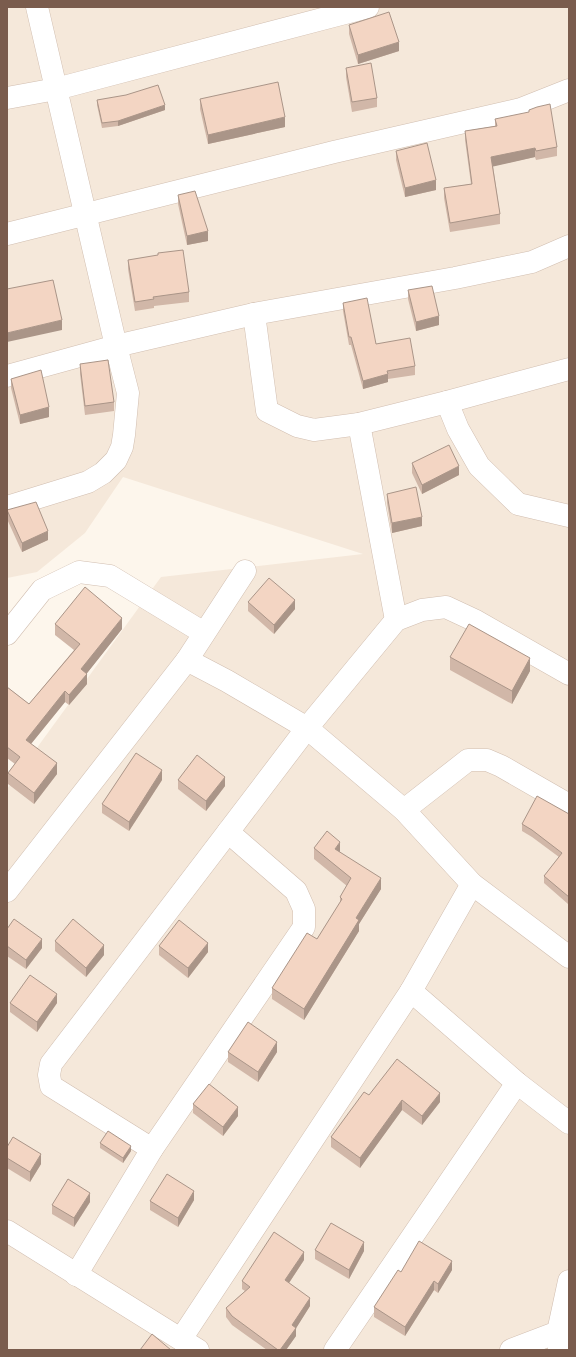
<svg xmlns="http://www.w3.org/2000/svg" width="576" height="1357" font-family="'Asap Condensed',sans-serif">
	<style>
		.residential { fill: #f5e8da }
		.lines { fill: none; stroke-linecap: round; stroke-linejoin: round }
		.minor-casing { stroke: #d1beb0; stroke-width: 23 }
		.minor { stroke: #fff; stroke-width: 22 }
		.wall { fill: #d1b7a8 }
		.shaded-wall { fill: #aa9588 }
		.building { fill: #f3d5c3; stroke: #aa9588 }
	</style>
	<rect width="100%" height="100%" fill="#fdf6ec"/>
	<path class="residential" d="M 7,7 L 569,7 L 569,1350 L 7,1350 L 7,789 L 161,577 L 363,554 L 123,477 L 85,533 L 37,572 L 7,578 Z"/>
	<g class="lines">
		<g class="minor-casing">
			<g id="minor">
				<path d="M 7,98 L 56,89 L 368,7"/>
				<path d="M 7,234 L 334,152 L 521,109 L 569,90"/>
				<path d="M 254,314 L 267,411 L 297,426 L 314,430 L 359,424 L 447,402 L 569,369"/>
				<path d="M 7,376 L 116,346 L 254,314 L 455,278 L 532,262 L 569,246"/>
				<path d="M 447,402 L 458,429 L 479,466 L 518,504 L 569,516"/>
				<path d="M 359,424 L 396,620"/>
				<path d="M 7,507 L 88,482 L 103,473 L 116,460 L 122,447 L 124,435 L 128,393 L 116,346 L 37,7"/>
				<path d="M 7,634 L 42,590 L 79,572 L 110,576 L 204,633"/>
				<path d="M 187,660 L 245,571"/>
				<path d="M 404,810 L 307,728 L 396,620 L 422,610 L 446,607 L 476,621 L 569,674"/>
				<path d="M 472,884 L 404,810 L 468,760 L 487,760 L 501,766 L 569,805"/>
				<path d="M 7,891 L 187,660 L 227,681 L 307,728 L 228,832 L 296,891 L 304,909 L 304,927 L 152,1149 L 76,1275"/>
				<path d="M 569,957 L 472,884 L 411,991 L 517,1083 L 569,1123"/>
				<path d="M 152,1149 L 51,1086 L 49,1075 L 51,1064 L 228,832"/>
				<path d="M 7,1231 L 198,1350"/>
				<path d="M 181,1339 L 411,991"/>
				<path d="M 335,1350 L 517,1083"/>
				<path d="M 511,1350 L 558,1332"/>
				<path d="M 559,1350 L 558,1332 L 569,1281"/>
			</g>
		</g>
		<use href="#minor" class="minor"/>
	</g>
	<g class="wall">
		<path d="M 349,25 L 399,51 L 358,64 L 349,34 Z"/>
		<path d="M 346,68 L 377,98 L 377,107 L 352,112 L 346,77 Z"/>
		<path d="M 200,99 L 285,127 L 208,144 L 200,109 Z"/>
		<path d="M 97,100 L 165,110 L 118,126 L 102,128 L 97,105 Z"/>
		<path d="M 495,119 L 557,147 L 557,156 L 536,160 L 535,157 L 493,166 L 500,214 L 500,224 L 450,232 L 444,198 L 444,188 L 471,184 L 465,140 L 465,131 L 495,126 Z"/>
		<path d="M 396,151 L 436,190 L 405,197 L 396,160 Z"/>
		<path d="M 178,195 L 208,241 L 187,245 L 178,204 Z"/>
		<path d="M 128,260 L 189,292 L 189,302 L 154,306 L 154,308 L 135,311 L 128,269 Z"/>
		<path d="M 408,290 L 439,325 L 416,331 L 408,299 Z"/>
		<path d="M 343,303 L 376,344 L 415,366 L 415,375 L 388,379 L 388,382 L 363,389 L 351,345 L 349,345 L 343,311 Z"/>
		<path d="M 80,364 L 114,402 L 114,411 L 85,415 L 80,374 Z"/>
		<path d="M 11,379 L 49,417 L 20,424 L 11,388 Z"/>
		<path d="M 412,463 L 459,475 L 422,494 L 412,473 Z"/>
		<path d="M 387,494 L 422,526 L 392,533 L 387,503 Z"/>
		<path d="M 7,510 L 48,540 L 22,552 L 7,519 Z"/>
		<path d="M 248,602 L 295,609 L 274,634 L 248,611 Z"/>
		<path d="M 55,624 L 122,629 L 87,673 L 87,684 L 69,705 L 65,702 L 31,744 L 57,774 L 34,804 L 8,784 L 8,773 L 15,764 L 7,758 L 7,687 L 29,704 L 74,650 L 55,635 Z"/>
		<path d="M 450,657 L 530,671 L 512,704 L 450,670 Z"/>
		<path d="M 162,780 L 129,831 L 102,813 L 102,804 Z"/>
		<path d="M 178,780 L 225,786 L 206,811 L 178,789 Z"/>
		<path d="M 569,814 L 569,908 L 568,907 L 568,904 L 544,883 L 544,876 L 559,857 L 532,837 L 522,831 L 522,824 Z"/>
		<path d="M 314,848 L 340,852 L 381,889 L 359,924 L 359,931 L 304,1020 L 272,999 L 272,988 L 317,939 L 340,903 L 340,897 L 347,886 L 314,859 Z"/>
		<path d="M 7,929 L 42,948 L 26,969 L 7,956 Z"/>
		<path d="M 55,941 L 104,955 L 86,977 L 55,951 Z"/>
		<path d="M 159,946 L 208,952 L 188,978 L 159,955 Z"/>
		<path d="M 10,1003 L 57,1003 L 37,1032 L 10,1012 Z"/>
		<path d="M 228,1052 L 277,1052 L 258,1082 L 228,1062 Z"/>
		<path d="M 369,1095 L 440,1102 L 422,1125 L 402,1110 L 360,1168 L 331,1147 L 331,1137 Z"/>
		<path d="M 193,1104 L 238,1116 L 223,1136 L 193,1113 Z"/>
		<path d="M 100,1143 L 131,1151 L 123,1163 L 100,1148 Z"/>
		<path d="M 7,1147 L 41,1164 L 30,1182 L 7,1168 Z"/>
		<path d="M 194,1200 L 178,1227 L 150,1210 L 150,1201 Z"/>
		<path d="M 90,1202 L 74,1227 L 52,1214 L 52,1205 Z"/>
		<path d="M 315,1250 L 364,1251 L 349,1279 L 315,1259 Z"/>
		<path d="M 304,1260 L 289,1283 L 310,1306 L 296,1328 L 296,1336 L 286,1350 L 267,1350 L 232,1325 L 226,1317 L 226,1308 L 245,1291 L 242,1289 L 242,1281 Z"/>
		<path d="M 452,1270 L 438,1293 L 434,1290 L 405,1336 L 374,1317 L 374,1307 L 401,1272 Z"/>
	</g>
	<g class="shaded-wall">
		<path d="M 399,42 L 399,51 L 358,64 L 358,55 Z"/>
		<path d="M 165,105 L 165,110 L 118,126 L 118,121 Z"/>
		<path d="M 285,117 L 285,127 L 208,144 L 208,135 Z"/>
		<path d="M 535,148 L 535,157 L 491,167 L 491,157 Z"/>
		<path d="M 436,180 L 436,190 L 405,197 L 405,188 Z"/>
		<path d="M 208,231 L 208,241 L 187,245 L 187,236 Z"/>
		<path d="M 439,316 L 439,325 L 416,331 L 416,322 Z"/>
		<path d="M 62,320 L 62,330 L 7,342 L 7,333 Z"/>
		<path d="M 388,374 L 388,382 L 363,389 L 363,381 Z"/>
		<path d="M 49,407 L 49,417 L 20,424 L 20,415 Z"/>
		<path d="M 459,466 L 459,475 L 422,494 L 422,485 Z"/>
		<path d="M 422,517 L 422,526 L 392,533 L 392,523 Z"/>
		<path d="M 48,531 L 48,540 L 22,552 L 22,543 Z"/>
		<path d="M 295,600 L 295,609 L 274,634 L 274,625 Z"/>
		<path d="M 122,618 L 122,629 L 84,677 L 87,674 L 87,684 L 69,705 L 69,695 L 81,669 Z"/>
		<path d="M 530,658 L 530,671 L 512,704 L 512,691 Z"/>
		<path d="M 65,691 L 65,702 L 26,750 L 26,740 Z"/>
		<path d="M 57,763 L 57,774 L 34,804 L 34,793 Z"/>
		<path d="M 162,770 L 162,780 L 129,831 L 129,822 Z"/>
		<path d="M 225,777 L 225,786 L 206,811 L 206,801 Z"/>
		<path d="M 340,842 L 340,853 L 335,849 Z"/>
		<path d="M 381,878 L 381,889 L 359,924 L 359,931 L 304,1020 L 304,1009 L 356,918 Z"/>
		<path d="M 42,939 L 42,948 L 26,969 L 26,960 Z"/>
		<path d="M 208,943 L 208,952 L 188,978 L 188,968 Z"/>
		<path d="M 104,945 L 104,955 L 86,977 L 86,968 Z"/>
		<path d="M 57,994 L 57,1003 L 37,1032 L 37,1022 Z"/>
		<path d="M 277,1042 L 277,1052 L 258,1082 L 258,1072 Z"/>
		<path d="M 440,1093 L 440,1102 L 422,1125 L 422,1116 Z"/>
		<path d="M 402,1100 L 402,1110 L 360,1168 L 360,1158 Z"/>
		<path d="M 238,1107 L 238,1116 L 223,1136 L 223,1127 Z"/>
		<path d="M 131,1146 L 131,1151 L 123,1163 L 123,1158 Z"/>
		<path d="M 41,1154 L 41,1164 L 30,1182 L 30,1172 Z"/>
		<path d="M 194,1191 L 194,1200 L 178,1227 L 178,1218 Z"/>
		<path d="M 90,1193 L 90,1202 L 74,1227 L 74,1218 Z"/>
		<path d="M 364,1242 L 364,1251 L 349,1279 L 349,1270 Z"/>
		<path d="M 304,1252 L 304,1260 L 285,1289 L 285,1280 Z"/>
		<path d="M 452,1261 L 452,1270 L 438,1293 L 438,1284 Z"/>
		<path d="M 434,1281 L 434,1290 L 405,1336 L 405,1327 Z"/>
		<path d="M 310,1298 L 310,1306 L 295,1330 L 296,1328 L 296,1336 L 286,1350 L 280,1350 L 292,1325 Z"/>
	</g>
	<g class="building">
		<path d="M 389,12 L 399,42 L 358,55 L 349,25 Z"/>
		<path d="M 371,63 L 377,98 L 352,102 L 346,68 Z"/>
		<path d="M 278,82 L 285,117 L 208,135 L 200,99 Z"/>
		<path d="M 158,85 L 165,105 L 118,121 L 102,123 L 97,100 L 126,95 Z"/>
		<path d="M 550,104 L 557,147 L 536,151 L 535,148 L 491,157 L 500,214 L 450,223 L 444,188 L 472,184 L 465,131 L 497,126 L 495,119 L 529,112 L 529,110 L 537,107 Z"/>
		<path d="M 427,143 L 436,180 L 405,188 L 396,151 Z"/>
		<path d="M 195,191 L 208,231 L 187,236 L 178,195 Z"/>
		<path d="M 183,250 L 189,292 L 153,297 L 154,299 L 135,302 L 128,260 L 158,255 L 158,253 Z"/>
		<path d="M 53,280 L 62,320 L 7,333 L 7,289 Z"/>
		<path d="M 432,286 L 439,316 L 416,322 L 408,290 Z"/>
		<path d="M 367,298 L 376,344 L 410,338 L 415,366 L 387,371 L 388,374 L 363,381 L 351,337 L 349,337 L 343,303 Z"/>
		<path d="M 108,360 L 114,402 L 85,406 L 80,364 Z"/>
		<path d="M 41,370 L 49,407 L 20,415 L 11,379 Z"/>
		<path d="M 449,445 L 459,466 L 422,485 L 412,463 Z"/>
		<path d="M 416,487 L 422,517 L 392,523 L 387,494 Z"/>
		<path d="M 36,502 L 48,531 L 22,543 L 7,510 Z"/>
		<path d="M 269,578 L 295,600 L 274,625 L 248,602 Z"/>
		<path d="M 85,587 L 122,618 L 81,669 L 87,674 L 69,695 L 65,691 L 26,740 L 57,763 L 34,793 L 8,773 L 20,757 L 7,747 L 7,687 L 29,704 L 80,644 L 55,624 Z"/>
		<path d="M 469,624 L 530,658 L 512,691 L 450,657 Z"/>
		<path d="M 136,753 L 162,770 L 129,822 L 102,804 Z"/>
		<path d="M 197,755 L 225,777 L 206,801 L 178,780 Z"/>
		<path d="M 537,796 L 569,814 L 569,897 L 544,876 L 562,853 L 532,830 L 522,824 Z"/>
		<path d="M 327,831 L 340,842 L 335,849 L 381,878 L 356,918 L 359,920 L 304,1009 L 272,988 L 307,933 L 317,939 L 342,899 L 340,897 L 351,878 L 314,848 Z"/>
		<path d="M 14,919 L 42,939 L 26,960 L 7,946 L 7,929 Z"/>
		<path d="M 73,919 L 104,945 L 86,968 L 55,941 Z"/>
		<path d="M 179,920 L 208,943 L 188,968 L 159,946 Z"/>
		<path d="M 30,975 L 57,994 L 37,1022 L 10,1003 Z"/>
		<path d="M 248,1022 L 277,1042 L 258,1072 L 228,1052 Z"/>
		<path d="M 397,1059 L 440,1093 L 422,1116 L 402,1100 L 360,1158 L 331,1137 L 364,1092 L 369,1095 Z"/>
		<path d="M 209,1084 L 238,1107 L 223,1127 L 193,1104 Z"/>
		<path d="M 108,1131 L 131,1146 L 123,1158 L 100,1143 Z"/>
		<path d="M 13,1137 L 41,1154 L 30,1172 L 7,1158 L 7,1147 Z"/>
		<path d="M 167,1174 L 194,1191 L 178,1218 L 150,1201 Z"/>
		<path d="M 68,1179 L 90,1193 L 74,1218 L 52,1205 Z"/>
		<path d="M 331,1223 L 364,1242 L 349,1270 L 315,1250 Z"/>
		<path d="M 274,1232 L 304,1252 L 285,1280 L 310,1298 L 292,1325 L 296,1328 L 280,1350 L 278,1350 L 232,1316 L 226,1308 L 250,1287 L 242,1281 Z"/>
		<path d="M 419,1241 L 452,1261 L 438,1284 L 434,1281 L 405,1327 L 374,1307 L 398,1270 L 401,1272 Z"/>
		<path d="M 152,1334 L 171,1350 L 140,1350 Z"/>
	</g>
	<rect width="576" height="1357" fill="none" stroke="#7a5c4d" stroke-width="16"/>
</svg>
